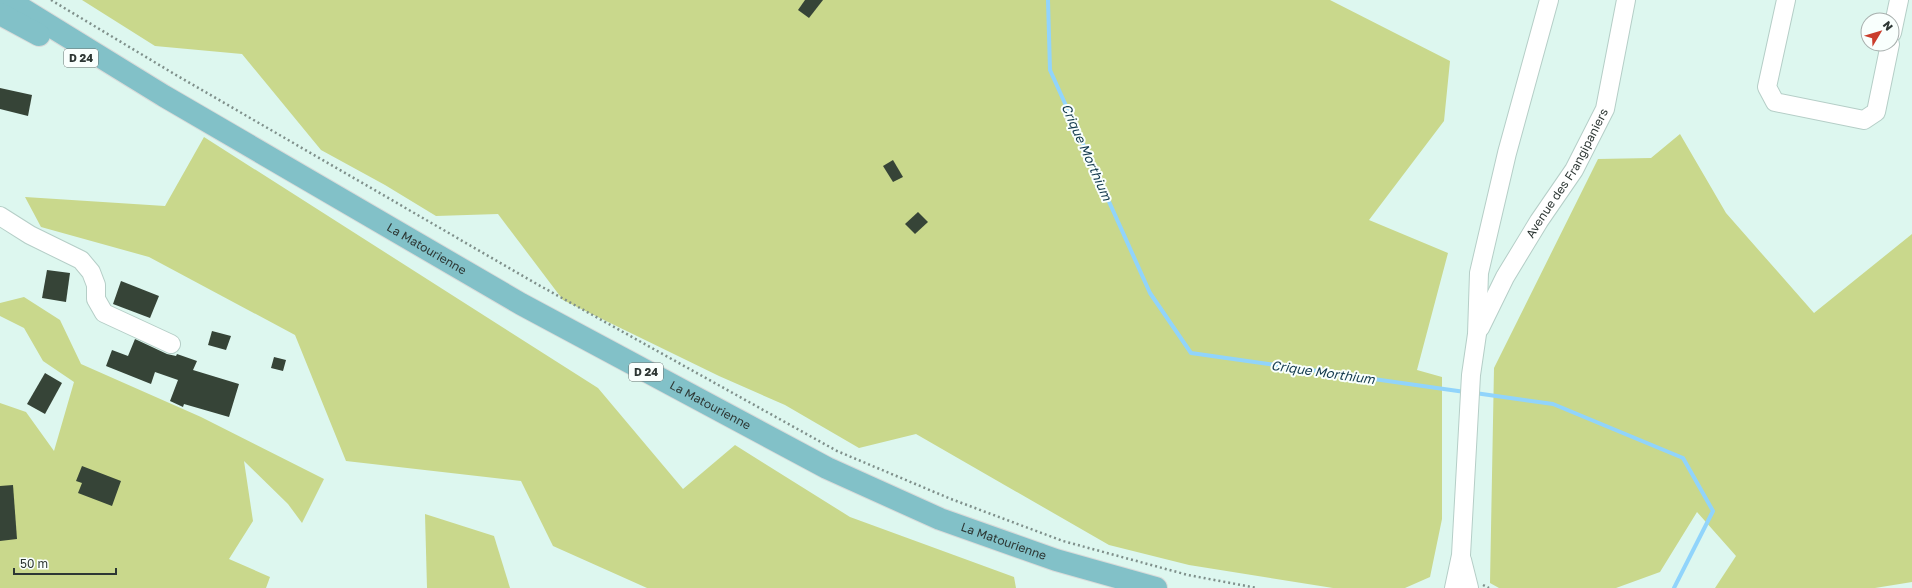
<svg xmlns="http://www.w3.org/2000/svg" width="1912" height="588" font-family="'Golos Text',sans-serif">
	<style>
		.green { fill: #c9d88c }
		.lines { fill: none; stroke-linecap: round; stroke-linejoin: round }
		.stream { stroke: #91d4fb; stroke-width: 4 }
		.building { fill: #364437 }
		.minor-casing { stroke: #b5cec7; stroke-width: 20 }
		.major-casing { stroke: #d9dbda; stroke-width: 24 }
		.path { stroke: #7f908b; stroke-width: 2.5; stroke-dasharray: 2 3; stroke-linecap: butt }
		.minor { stroke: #fff; stroke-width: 18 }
		.major { stroke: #82c1c8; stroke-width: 22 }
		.labels { text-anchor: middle; stroke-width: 4; stroke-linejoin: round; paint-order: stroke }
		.shield { fill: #f9fffd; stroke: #6a7370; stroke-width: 1 }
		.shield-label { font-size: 11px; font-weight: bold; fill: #2d3734 }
		.street-label { font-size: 12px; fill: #2d3734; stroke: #f9fffd }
		.water-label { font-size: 13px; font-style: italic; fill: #133a4d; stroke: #f9fffd }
	</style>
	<rect width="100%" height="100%" fill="#ddf7ef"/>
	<g class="green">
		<path d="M 82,0 L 1330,0 L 1450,61 L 1444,121 L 1369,220 L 1448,253 L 1417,370 L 1442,377 L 1442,519 L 1430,577 L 1405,588 L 1333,588 L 1189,565 L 1109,545 L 916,434 L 859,448 L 785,405 L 719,376 L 563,300 L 498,214 L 436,216 L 385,185 L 321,150 L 242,54 L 155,46 Z"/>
		<path d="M 1680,134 L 1726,213 L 1814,313 L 1912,234 L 1912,582 L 1875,588 L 1715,588 L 1736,556 L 1697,512 L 1660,572 L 1616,588 L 1499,588 L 1490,583 L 1494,368 L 1598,159 L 1651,158 Z"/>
		<path d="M 204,137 L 598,388 L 683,489 L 735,445 L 850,517 L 1014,577 L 1016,588 L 647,588 L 553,546 L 521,481 L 346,461 L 295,335 L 149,257 L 41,227 L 25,197 L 165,206 Z"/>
		<path d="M 24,297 L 60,320 L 81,364 L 201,417 L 324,479 L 302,523 L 288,504 L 244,461 L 253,521 L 229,559 L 270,577 L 266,588 L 0,588 L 0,403 L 26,412 L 54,451 L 74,382 L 43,361 L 24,328 L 0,316 L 0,303 Z"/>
		<path d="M 425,514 L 494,536 L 510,588 L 427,588 Z"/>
	</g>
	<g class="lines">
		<g class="stream">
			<path d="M 1048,0 L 1050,70 L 1150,293 L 1191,353 L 1465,392"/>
			<path d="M 1475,393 L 1553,404 L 1683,458 L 1713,511 L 1674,588"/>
		</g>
	</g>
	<g class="building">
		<path d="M 805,0 L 823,0 L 809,18 L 798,10 Z"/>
		<path d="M 0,88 L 32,95 L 28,116 L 0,109 Z"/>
		<path d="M 893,160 L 903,177 L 893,182 L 883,166 Z"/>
		<path d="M 918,212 L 928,222 L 915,234 L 905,224 Z"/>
		<path d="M 47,270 L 70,273 L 66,302 L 42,298 Z"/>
		<path d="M 121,281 L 159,296 L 150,318 L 113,304 Z"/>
		<path d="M 212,331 L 231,336 L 226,350 L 208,345 Z"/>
		<path d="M 135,339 L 167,354 L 176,356 L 177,354 L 197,361 L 193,370 L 239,384 L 229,417 L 184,404 L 183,407 L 170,401 L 178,380 L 155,372 L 151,384 L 106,366 L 112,350 L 128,356 Z"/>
		<path d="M 274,357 L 286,360 L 283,371 L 271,368 Z"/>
		<path d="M 45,373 L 62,383 L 45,414 L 27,404 Z"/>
		<path d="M 82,466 L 121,481 L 112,506 L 78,493 L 82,483 L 76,481 Z"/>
		<path d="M 13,485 L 17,539 L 0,541 L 0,486 Z"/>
	</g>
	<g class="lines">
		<g class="minor-casing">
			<g id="minor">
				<path d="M 1786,0 L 1767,87 L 1775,102 L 1864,120 L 1876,112 L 1890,44"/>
				<path d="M 1892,33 L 1899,0"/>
				<path d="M 0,216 L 30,235 L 81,260 L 91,272 L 96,285 L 96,299 L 104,313 L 171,344"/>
				<path id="s1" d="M 1480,328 L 1505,277 L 1539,221 L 1574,170 L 1605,109 L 1626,0"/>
				<path d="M 1462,560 L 1469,588"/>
				<path d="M 1454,588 L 1461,555 L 1471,375 L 1477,334 L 1479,273 L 1507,153 L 1549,0"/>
			</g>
		</g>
		<g class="major-casing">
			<g id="major">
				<path id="s2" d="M 8,0 L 164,96 L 521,304 L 827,468 L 940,519 L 1056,560 L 1156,588"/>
				<path d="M 0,14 L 39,35"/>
			</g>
		</g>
		<g class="path">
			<path d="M 51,0 L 176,75 L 535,283 L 837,451 L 951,499 L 1063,541 L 1188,575 L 1257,588"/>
			<path d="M 1483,585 L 1489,588"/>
		</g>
		<use href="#minor" class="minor"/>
		<use href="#major" class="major"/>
	</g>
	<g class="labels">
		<g class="shield">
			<rect x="64" y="49" width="34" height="18" rx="3"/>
			<rect x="629" y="363" width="34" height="18" rx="3"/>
		</g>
		<g class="shield-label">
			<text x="81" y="62">D 24</text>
			<text x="646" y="376">D 24</text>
		</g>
		<g class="street-label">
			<text dy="4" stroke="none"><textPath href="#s1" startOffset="178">Avenue des Frangipaniers</textPath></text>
			<text dy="4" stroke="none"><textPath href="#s2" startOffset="487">La Matourienne</textPath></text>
			<text dy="4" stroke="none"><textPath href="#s2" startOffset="811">La Matourienne</textPath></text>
			<text dy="4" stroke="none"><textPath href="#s2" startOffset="1135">La Matourienne</textPath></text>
		</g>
		<g class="water-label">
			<text transform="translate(1087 152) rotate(66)" y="5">Crique Morthium</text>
			<text transform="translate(1323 372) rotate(8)" y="5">Crique Morthium</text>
		</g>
	</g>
	<g transform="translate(1880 32) rotate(52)"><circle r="19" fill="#f9fffd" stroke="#a7afad"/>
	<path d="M0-3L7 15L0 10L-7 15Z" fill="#ca3d2c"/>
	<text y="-6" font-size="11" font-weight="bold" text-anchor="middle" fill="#2d3734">N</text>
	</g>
	<path d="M14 568v6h102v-6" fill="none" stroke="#2d3734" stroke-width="2"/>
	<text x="20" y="568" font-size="12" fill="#2d3734" stroke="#f9fffd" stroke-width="3" paint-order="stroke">50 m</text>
</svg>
